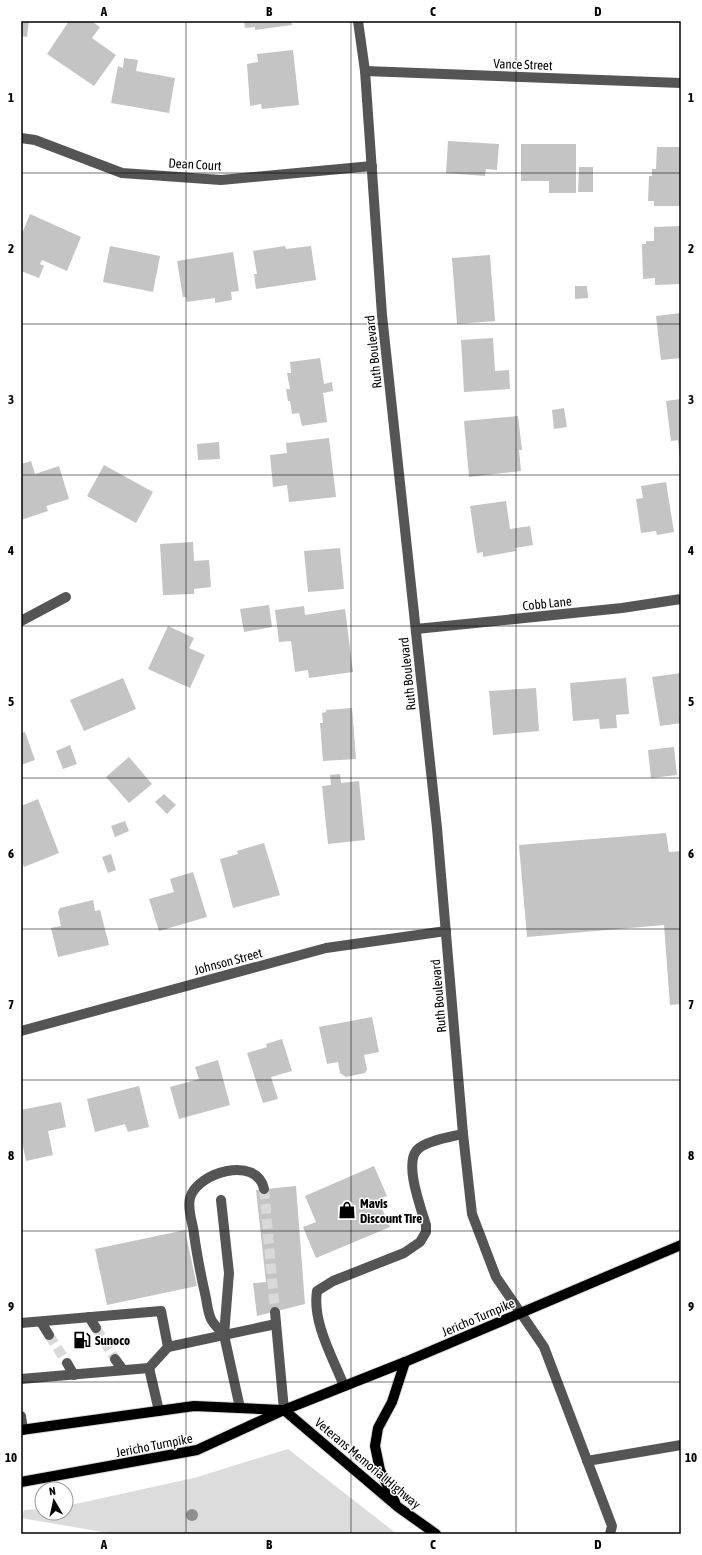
<svg xmlns="http://www.w3.org/2000/svg" width="702" height="1555" font-family="'Asap Condensed',sans-serif">
	<style>
		.green { fill: #dcdcdc }
		.building { fill: #c4c4c4 }
		.lines { fill: none; stroke-linecap: round; stroke-linejoin: round }
		.minor-tunnel { stroke: #d9d9d9; stroke-width: 10; stroke-dasharray: 10 5; stroke-linecap: butt }
		.major-casing { stroke: #dbdbdb; stroke-width: 12 }
		.minor { stroke: #555; stroke-width: 10 }
		.major { stroke: #000; stroke-width: 10 }
		.tree { fill: #8f8f8f }
		.grid { fill: none; stroke: #000; stroke-width: 1; stroke-opacity: 0.55 }
		.labels { text-anchor: middle; stroke-width: 3; stroke-linejoin: round; paint-order: stroke }
		.street-label { font-size: 13px; fill: #000; stroke: #fff }
		.poi-label { font-size: 13px; font-weight: bold; fill: #000; stroke: #fff; text-anchor: start }
		.neatline { fill: none; stroke: #000; stroke-width: 1.5 }
		.grid-label { font-size: 13px; text-anchor: middle; font-weight: bold; fill: #000 }
	</style>
	<rect width="100%" height="100%" fill="#fff"/>
	<path class="green" d="M 288,1449 L 397,1534 L 114,1534 L 21,1518 L 24,1510 L 42,1509 L 42,1513 L 66,1513 L 66,1506 L 194,1478 Z"/>
	<g class="building">
		<path d="M 21,21 L 29,21 L 27,37 L 21,36 Z"/>
		<path d="M 69,21 L 91,21 L 100,27 L 92,38 L 116,55 L 94,86 L 47,54 Z"/>
		<path d="M 244,21 L 291,21 L 292,25 L 255,30 L 255,27 L 245,28 Z"/>
		<path d="M 293,50 L 299,105 L 262,109 L 261,104 L 250,106 L 247,64 L 258,62 L 257,54 Z"/>
		<path d="M 124,58 L 138,60 L 136,71 L 175,78 L 169,113 L 111,103 L 118,66 L 123,68 Z"/>
		<path d="M 448,141 L 499,144 L 497,170 L 486,169 L 485,176 L 446,173 Z"/>
		<path d="M 521,144 L 576,144 L 576,193 L 549,193 L 549,181 L 521,181 Z"/>
		<path d="M 657,147 L 681,147 L 681,206 L 654,206 L 654,201 L 648,201 L 649,176 L 652,176 L 652,169 L 656,169 Z"/>
		<path d="M 579,167 L 593,167 L 593,192 L 578,192 Z"/>
		<path d="M 30,214 L 81,237 L 67,271 L 42,260 L 40,264 L 44,266 L 39,278 L 21,271 L 21,236 Z"/>
		<path d="M 681,226 L 681,284 L 655,285 L 655,278 L 643,279 L 642,244 L 646,244 L 646,241 L 654,241 L 654,227 Z"/>
		<path d="M 110,246 L 160,256 L 153,292 L 103,282 Z"/>
		<path d="M 285,246 L 286,249 L 311,246 L 316,280 L 256,289 L 254,274 L 257,274 L 253,251 Z"/>
		<path d="M 233,252 L 239,291 L 231,292 L 232,300 L 215,303 L 215,298 L 187,302 L 186,297 L 183,297 L 177,261 Z"/>
		<path d="M 490,255 L 495,321 L 457,324 L 452,258 Z"/>
		<path d="M 575,286 L 587,286 L 588,298 L 575,299 Z"/>
		<path d="M 681,313 L 681,358 L 661,360 L 656,316 Z"/>
		<path d="M 493,338 L 495,371 L 509,370 L 510,389 L 464,392 L 461,340 Z"/>
		<path d="M 320,358 L 324,384 L 332,382 L 333,391 L 323,393 L 327,422 L 302,426 L 299,413 L 292,414 L 290,401 L 288,401 L 286,389 L 290,389 L 287,373 L 291,373 L 290,362 Z"/>
		<path d="M 681,399 L 681,460 L 680,460 L 678,440 L 671,441 L 666,401 Z"/>
		<path d="M 564,408 L 567,427 L 554,429 L 552,410 Z"/>
		<path d="M 518,416 L 522,450 L 519,450 L 521,471 L 469,477 L 464,421 Z"/>
		<path d="M 329,438 L 336,497 L 289,502 L 287,485 L 273,487 L 270,455 L 287,453 L 286,443 Z"/>
		<path d="M 219,442 L 220,459 L 198,460 L 197,444 Z"/>
		<path d="M 31,461 L 35,474 L 59,466 L 69,499 L 46,506 L 48,511 L 21,520 L 21,464 Z"/>
		<path d="M 104,465 L 153,492 L 136,523 L 87,496 Z"/>
		<path d="M 666,482 L 674,532 L 657,535 L 656,531 L 641,533 L 636,499 L 643,498 L 641,486 Z"/>
		<path d="M 506,501 L 510,529 L 530,526 L 533,545 L 515,548 L 516,551 L 483,557 L 483,552 L 477,553 L 470,506 Z"/>
		<path d="M 193,542 L 194,561 L 209,560 L 211,587 L 194,589 L 194,594 L 163,595 L 160,544 Z"/>
		<path d="M 340,548 L 344,589 L 308,592 L 304,551 Z"/>
		<path d="M 269,605 L 272,627 L 244,632 L 240,609 Z"/>
		<path d="M 304,606 L 305,615 L 345,609 L 353,672 L 309,678 L 308,670 L 295,672 L 291,641 L 279,642 L 275,610 Z"/>
		<path d="M 168,626 L 194,638 L 189,648 L 205,655 L 190,688 L 148,669 Z"/>
		<path d="M 681,673 L 681,711 L 679,712 L 681,723 L 660,726 L 652,677 Z"/>
		<path d="M 123,678 L 136,709 L 84,731 L 70,700 Z"/>
		<path d="M 626,678 L 629,714 L 616,715 L 617,728 L 600,729 L 599,719 L 573,721 L 570,683 Z"/>
		<path d="M 536,688 L 539,731 L 493,735 L 489,691 Z"/>
		<path d="M 352,708 L 356,759 L 323,761 L 320,723 L 323,723 L 322,713 L 326,712 L 326,710 Z"/>
		<path d="M 25,732 L 35,760 L 21,765 L 21,733 Z"/>
		<path d="M 70,745 L 77,764 L 63,769 L 56,751 Z"/>
		<path d="M 674,747 L 677,775 L 651,778 L 648,750 Z"/>
		<path d="M 129,757 L 152,784 L 129,803 L 106,777 Z"/>
		<path d="M 340,774 L 341,783 L 359,781 L 365,840 L 328,844 L 322,786 L 331,785 L 330,775 Z"/>
		<path d="M 164,794 L 176,805 L 167,814 L 155,802 Z"/>
		<path d="M 38,799 L 59,853 L 24,867 L 21,860 L 21,806 Z"/>
		<path d="M 125,821 L 129,831 L 115,837 L 111,826 Z"/>
		<path d="M 666,833 L 669,852 L 681,851 L 681,1004 L 670,1005 L 664,925 L 527,937 L 519,845 Z"/>
		<path d="M 264,843 L 280,895 L 233,908 L 220,859 L 238,854 L 237,851 Z"/>
		<path d="M 111,854 L 116,870 L 108,873 L 102,857 Z"/>
		<path d="M 193,872 L 207,917 L 159,931 L 149,899 L 174,892 L 170,879 Z"/>
		<path d="M 93,900 L 95,911 L 100,910 L 109,945 L 58,957 L 51,928 L 61,926 L 58,912 L 60,908 Z"/>
		<path d="M 372,1017 L 379,1052 L 364,1055 L 367,1070 L 365,1073 L 346,1077 L 340,1073 L 338,1062 L 327,1064 L 319,1027 Z"/>
		<path d="M 282,1039 L 292,1071 L 271,1077 L 278,1099 L 263,1103 L 247,1053 L 267,1047 L 266,1044 Z"/>
		<path d="M 218,1060 L 230,1105 L 179,1119 L 170,1087 L 199,1079 L 195,1067 Z"/>
		<path d="M 139,1086 L 149,1127 L 128,1132 L 125,1124 L 95,1132 L 87,1099 Z"/>
		<path d="M 61,1102 L 66,1127 L 48,1131 L 53,1155 L 26,1161 L 21,1137 L 21,1110 Z"/>
		<path d="M 374,1166 L 387,1196 L 378,1199 L 390,1227 L 316,1258 L 303,1227 L 316,1222 L 305,1196 Z"/>
		<path d="M 296,1186 L 305,1304 L 257,1316 L 253,1283 L 266,1282 L 256,1190 Z"/>
		<path d="M 185,1230 L 197,1286 L 107,1305 L 95,1249 Z"/>
	</g>
	<g class="lines">
		<g class="minor-tunnel">
			<path d="M 264,1189 L 275,1312"/>
			<path d="M 96,1328 L 115,1359"/>
			<path d="M 49,1335 L 67,1363"/>
		</g>
		<g class="major-casing">
			<g id="major">
				<path d="M 284,1410 L 398,1507 L 436,1534"/>
				<path d="M 21,1430 L 194,1406 L 282,1410"/>
				<path d="M 21,1482 L 197,1450 L 284,1410 L 405,1362 L 681,1245"/>
				<path d="M 395,1502 L 380,1470 L 375,1446 L 378,1428 L 392,1402 L 405,1362"/>
			</g>
		</g>
		<g class="minor">
			<path d="M 358,21 L 365,71 L 382,315 L 437,828 L 463,1134 L 472,1214 L 496,1277 L 544,1347 L 612,1526 L 610,1534"/>
			<path d="M 365,71 L 681,83"/>
			<path d="M 21,138 L 35,140 L 122,173 L 221,180 L 372,166"/>
			<path d="M 21,621 L 66,597"/>
			<path d="M 416,629 L 622,608 L 681,599"/>
			<path d="M 21,1031 L 326,948 L 446,931"/>
			<path d="M 221,1200 L 229,1273 L 224,1335 L 240,1408"/>
			<path d="M 275,1312 L 284,1410"/>
			<path d="M 89,1317 L 96,1328"/>
			<path d="M 41,1322 L 49,1335"/>
			<path d="M 21,1323 L 161,1311 L 168,1347 L 149,1368 L 21,1379"/>
			<path d="M 224,1335 C 220,1330 213,1324 211,1319 C 208,1313 207,1304 206,1298 C 201,1276 197,1256 194,1234 C 193,1223 187,1210 190,1198 C 197,1172 257,1155 264,1189"/>
			<path d="M 168,1347 L 276,1324"/>
			<path d="M 115,1359 L 123,1370"/>
			<path d="M 67,1363 L 74,1375"/>
			<path d="M 149,1368 L 159,1411"/>
			<path d="M 344,1386 C 333,1358 312,1322 317,1291 L 333,1281 L 404,1253 L 420,1242 L 426,1232 L 426,1225 C 421,1208 404,1164 417,1150 C 425,1141 450,1137 463,1134"/>
			<path d="M 21,1416 L 23,1430"/>
			<path d="M 587,1461 L 681,1445"/>
		</g>
		<use href="#major" class="major"/>
	</g>
	<circle class="tree" cx="192" cy="1515" r="6"/>
	<path class="grid" d="M 186,21 L 186,1534M 351,21 L 351,1534M 516,21 L 516,1534M 21,173 L 681,173M 21,324 L 681,324M 21,475 L 681,475M 21,626 L 681,626M 21,778 L 681,778M 21,929 L 681,929M 21,1080 L 681,1080M 21,1231 L 681,1231M 21,1382 L 681,1382"/>
	<defs>
		<g id="shop-bare" transform="scale(1.38)"><path d="M-5-2.5h2.3a2.7 3.5 0 0 1 5.4 0H5L5.5 6h-11ZM-1.5-2.5h3a1.5 2.3 0 0 0-3 0Z" fill="#000" stroke="#fff" stroke-width="2.5" paint-order="stroke"/></g>
		<g id="fuel-bare" transform="scale(1.38)"><path d="M-5.5-6h7V0h2V4h1.3V-2.5L3-4.5l.8-.8L6-3V5H2.5V1h-1V6h-7ZM-4.2-4.7v3.2H.2V-4.7Z" fill="#000" stroke="#fff" stroke-width="2.5" paint-order="stroke"/></g>
	</defs>
	<g fill-rule="evenodd">
		<use href="#shop-bare" x="347" y="1210"/>
		<use href="#fuel-bare" x="82" y="1340"/>
	</g>
	<g class="labels">
		<g class="street-label">
			<text transform="translate(523 64) rotate(2)" y="5">Vance Street</text>
			<text transform="translate(195 164) rotate(3)" y="5">Dean Court</text>
			<text transform="translate(373 352) rotate(-96)" y="5">Ruth Boulevard</text>
			<text transform="translate(547 603) rotate(-6)" y="5">Cobb Lane</text>
			<text transform="translate(407 674) rotate(-96)" y="5">Ruth Boulevard</text>
			<text transform="translate(228 961) rotate(-15)" y="5">Johnson Street</text>
			<text transform="translate(438 996) rotate(-95)" y="5">Ruth Boulevard</text>
			<text transform="translate(478 1317) rotate(-23)" y="5">Jericho Turnpike</text>
			<text transform="translate(154 1445) rotate(-11)" y="5">Jericho Turnpike</text>
			<text transform="translate(368 1463) rotate(40)" y="5">Veterans Memorial Highway</text>
		</g>
		<g class="poi-label">
			<text x="360" y="1208">Mavis<tspan x="360" dy="15">Discount Tire</tspan></text>
			<text x="95" y="1345">Sunoco</text>
		</g>
	</g>
	<rect width="702" height="1555" fill="none" stroke="#ffffff" stroke-width="44"/>
	<g transform="translate(54 1501) rotate(351)"><circle r="19" fill="#ffffff" stroke="#999999"/>
	<path d="M0-3L7 15L0 10L-7 15Z" fill="#000000"/>
	<text y="-6" font-size="11" font-weight="bold" text-anchor="middle" fill="#000000">N</text>
	</g>
	<rect x="22" y="22" width="658" height="1511" class="neatline"/>
	<g class="grid-label">
		<text x="104" y="16">A</text>
		<text x="269" y="16">B</text>
		<text x="433" y="16">C</text>
		<text x="598" y="16">D</text>
		<text x="11" y="102">1</text>
		<text x="691" y="102">1</text>
		<text x="11" y="253">2</text>
		<text x="691" y="253">2</text>
		<text x="11" y="404">3</text>
		<text x="691" y="404">3</text>
		<text x="11" y="555">4</text>
		<text x="691" y="555">4</text>
		<text x="11" y="706">5</text>
		<text x="691" y="706">5</text>
		<text x="11" y="858">6</text>
		<text x="691" y="858">6</text>
		<text x="11" y="1009">7</text>
		<text x="691" y="1009">7</text>
		<text x="11" y="1160">8</text>
		<text x="691" y="1160">8</text>
		<text x="11" y="1311">9</text>
		<text x="691" y="1311">9</text>
		<text x="11" y="1462">10</text>
		<text x="691" y="1462">10</text>
		<text x="104" y="1549">A</text>
		<text x="269" y="1549">B</text>
		<text x="433" y="1549">C</text>
		<text x="598" y="1549">D</text>
	</g>
</svg>
